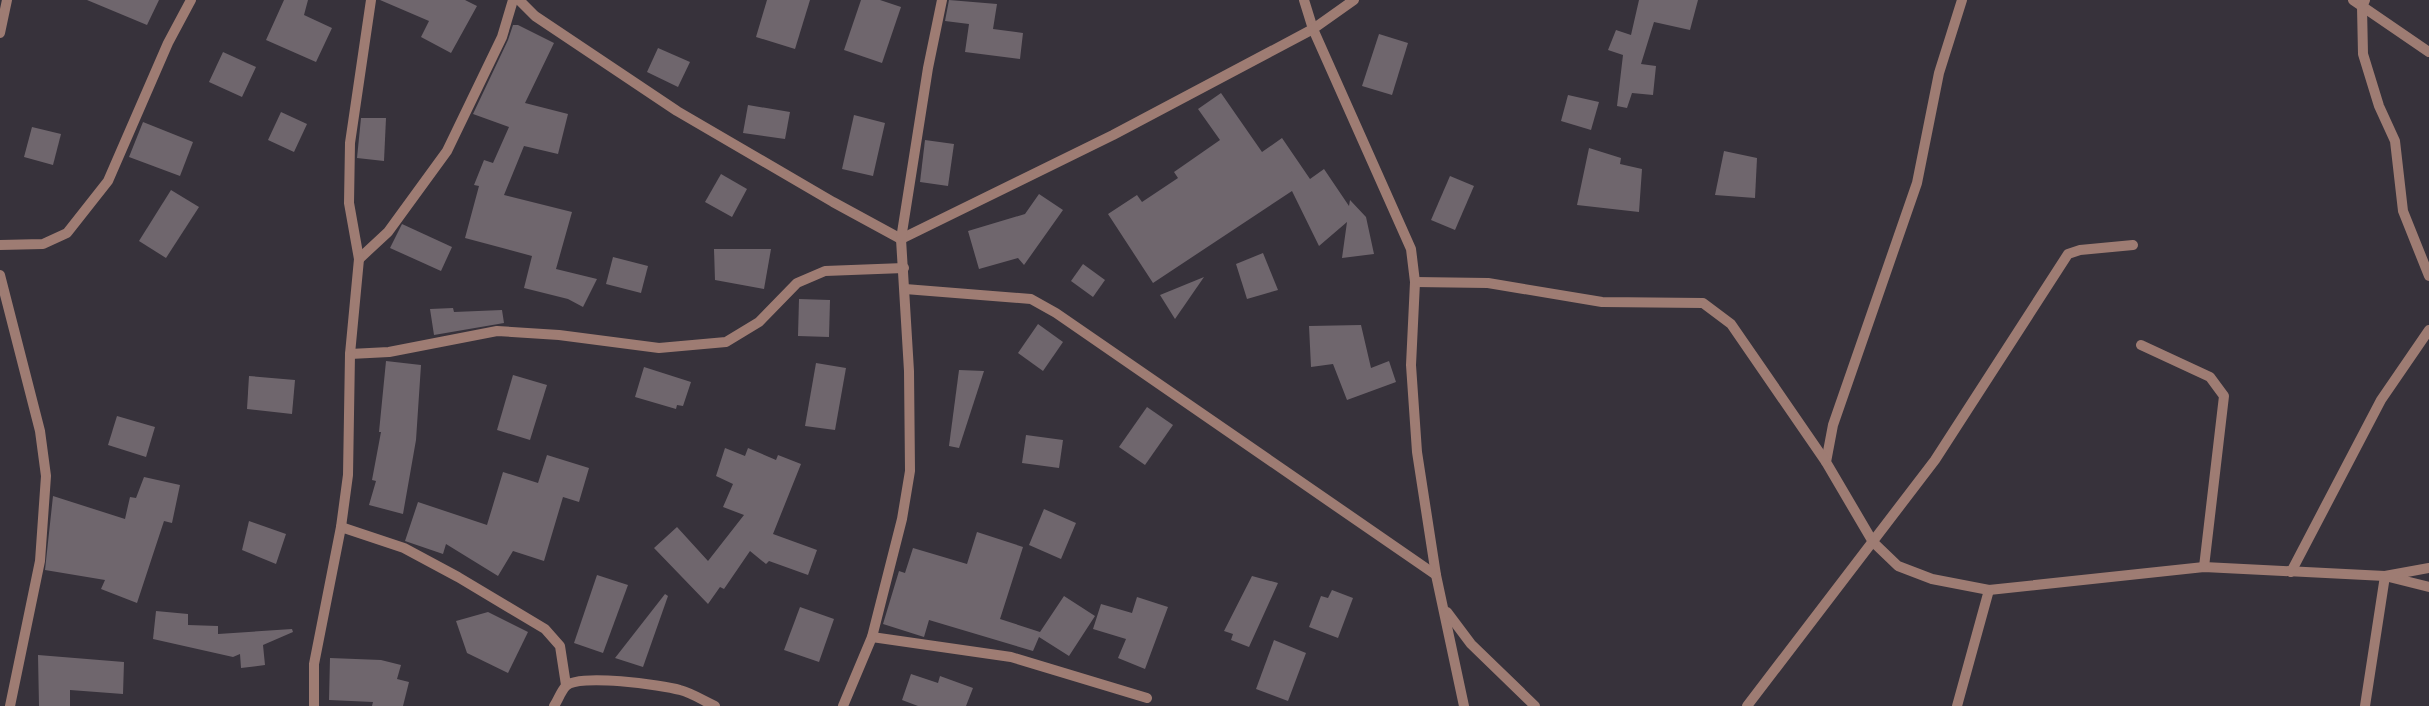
<svg xmlns="http://www.w3.org/2000/svg" width="2429" height="706" font-family="Signika,sans-serif">
	<style>
		.building { fill: #6f666d }
		.lines { fill: none; stroke-linecap: round; stroke-linejoin: round }
		.street { stroke: #9e7c73; stroke-width: 10 }
	</style>
	<rect width="100%" height="100%" fill="#37323b"/>
	<g class="building">
		<path d="M 87,0 L 159,0 L 147,25 Z"/>
		<path d="M 284,0 L 308,0 L 304,15 L 332,28 L 316,62 L 266,40 Z"/>
		<path d="M 380,0 L 465,0 L 477,6 L 451,53 L 421,37 L 429,21 Z"/>
		<path d="M 767,0 L 810,0 L 795,49 L 756,37 Z"/>
		<path d="M 861,0 L 880,0 L 901,7 L 882,63 L 844,50 Z"/>
		<path d="M 949,0 L 997,4 L 993,29 L 1023,33 L 1020,59 L 965,52 L 969,24 L 945,21 Z"/>
		<path d="M 1639,0 L 1698,0 L 1690,30 L 1654,22 L 1641,64 L 1656,66 L 1653,95 L 1632,93 L 1627,108 L 1617,106 L 1623,55 L 1608,50 L 1616,30 L 1631,35 Z"/>
		<path d="M 513,25 L 518,25 L 554,43 L 525,103 L 568,114 L 558,154 L 524,146 L 504,195 L 572,212 L 556,269 L 597,279 L 583,307 L 568,299 L 524,288 L 532,256 L 465,238 L 479,186 L 474,185 L 484,160 L 493,163 L 509,127 L 473,114 L 508,40 Z"/>
		<path d="M 1379,34 L 1408,43 L 1392,95 L 1362,86 Z"/>
		<path d="M 658,48 L 690,62 L 678,87 L 647,72 Z"/>
		<path d="M 223,52 L 256,67 L 242,97 L 209,82 Z"/>
		<path d="M 1221,93 L 1262,152 L 1282,138 L 1310,179 L 1324,169 L 1349,206 L 1350,200 L 1366,217 L 1374,254 L 1342,258 L 1347,222 L 1319,246 L 1292,191 L 1153,283 L 1108,214 L 1137,195 L 1142,202 L 1178,178 L 1174,172 L 1220,140 L 1198,109 Z"/>
		<path d="M 1568,95 L 1599,102 L 1591,130 L 1561,121 Z"/>
		<path d="M 748,105 L 790,112 L 785,139 L 743,133 Z"/>
		<path d="M 281,112 L 307,124 L 294,152 L 268,140 Z"/>
		<path d="M 854,115 L 885,123 L 873,176 L 842,169 Z"/>
		<path d="M 361,118 L 386,118 L 384,161 L 357,158 Z"/>
		<path d="M 143,122 L 193,142 L 180,176 L 129,157 Z"/>
		<path d="M 32,127 L 61,134 L 53,165 L 24,157 Z"/>
		<path d="M 925,140 L 954,144 L 948,186 L 920,182 Z"/>
		<path d="M 1589,148 L 1621,158 L 1620,164 L 1642,169 L 1639,212 L 1577,205 Z"/>
		<path d="M 1724,151 L 1757,158 L 1755,198 L 1715,195 Z"/>
		<path d="M 721,174 L 747,189 L 732,217 L 705,202 Z"/>
		<path d="M 1450,176 L 1474,186 L 1455,230 L 1431,220 Z"/>
		<path d="M 171,190 L 199,207 L 166,258 L 139,241 Z"/>
		<path d="M 1039,194 L 1063,210 L 1024,265 L 1018,258 L 979,269 L 968,231 L 1025,214 Z"/>
		<path d="M 402,224 L 452,247 L 441,271 L 390,248 Z"/>
		<path d="M 714,249 L 771,249 L 764,289 L 715,280 Z"/>
		<path d="M 1263,253 L 1278,290 L 1247,299 L 1236,264 Z"/>
		<path d="M 613,257 L 648,266 L 641,293 L 606,284 Z"/>
		<path d="M 1083,264 L 1105,280 L 1093,297 L 1071,281 Z"/>
		<path d="M 1204,277 L 1175,319 L 1160,295 Z"/>
		<path d="M 799,299 L 830,300 L 829,337 L 798,336 Z"/>
		<path d="M 453,308 L 454,312 L 502,310 L 504,323 L 434,335 L 430,309 Z"/>
		<path d="M 1038,324 L 1063,342 L 1043,371 L 1018,353 Z"/>
		<path d="M 1361,325 L 1371,368 L 1389,361 L 1396,382 L 1347,400 L 1333,364 L 1311,367 L 1309,326 Z"/>
		<path d="M 386,361 L 421,365 L 416,440 L 403,514 L 369,505 L 376,481 L 372,480 L 381,432 L 379,432 Z"/>
		<path d="M 816,363 L 846,368 L 835,430 L 805,426 Z"/>
		<path d="M 644,367 L 691,382 L 683,406 L 677,405 L 676,409 L 635,397 Z"/>
		<path d="M 959,370 L 984,371 L 959,448 L 949,446 Z"/>
		<path d="M 513,375 L 547,385 L 530,440 L 497,430 Z"/>
		<path d="M 249,376 L 295,380 L 292,414 L 247,409 Z"/>
		<path d="M 1147,407 L 1173,425 L 1145,465 L 1119,447 Z"/>
		<path d="M 117,416 L 155,427 L 146,457 L 108,445 Z"/>
		<path d="M 1026,435 L 1063,440 L 1059,468 L 1022,463 Z"/>
		<path d="M 725,448 L 745,456 L 748,448 L 776,460 L 778,455 L 801,464 L 773,534 L 817,550 L 808,575 L 769,561 L 766,564 L 750,551 L 724,589 L 720,587 L 708,604 L 654,548 L 677,527 L 708,561 L 744,515 L 723,507 L 733,484 L 716,476 Z"/>
		<path d="M 547,455 L 589,468 L 579,502 L 563,497 L 544,561 L 513,551 L 498,576 L 446,544 L 443,554 L 405,541 L 418,502 L 487,525 L 503,472 L 538,483 Z"/>
		<path d="M 144,477 L 180,485 L 172,523 L 164,521 L 137,603 L 101,589 L 105,580 L 45,570 L 53,496 L 125,519 L 130,497 L 136,498 Z"/>
		<path d="M 1044,509 L 1076,523 L 1061,559 L 1029,545 Z"/>
		<path d="M 249,521 L 286,534 L 276,564 L 242,550 Z"/>
		<path d="M 977,532 L 1023,547 L 1000,619 L 1040,632 L 1064,596 L 1095,616 L 1069,656 L 1039,637 L 1033,651 L 929,620 L 924,637 L 883,624 L 899,571 L 905,573 L 913,548 L 967,564 Z"/>
		<path d="M 597,575 L 628,585 L 603,653 L 574,643 Z"/>
		<path d="M 1252,576 L 1278,583 L 1249,647 L 1231,640 L 1233,634 L 1224,631 Z"/>
		<path d="M 1332,590 L 1353,598 L 1338,638 L 1309,627 L 1321,596 L 1328,598 Z"/>
		<path d="M 665,594 L 668,596 L 643,667 L 615,658 Z"/>
		<path d="M 1137,597 L 1168,607 L 1145,669 L 1118,658 L 1126,639 L 1093,629 L 1101,604 L 1132,613 Z"/>
		<path d="M 800,607 L 834,619 L 819,662 L 784,650 Z"/>
		<path d="M 156,611 L 188,614 L 188,625 L 218,626 L 218,634 L 292,629 L 293,632 L 263,645 L 265,665 L 241,668 L 240,654 L 233,657 L 153,639 Z"/>
		<path d="M 488,612 L 528,632 L 508,673 L 467,653 L 456,621 Z"/>
		<path d="M 1274,640 L 1306,653 L 1288,701 L 1256,689 Z"/>
		<path d="M 38,655 L 124,662 L 123,694 L 70,690 L 70,706 L 39,706 Z"/>
		<path d="M 330,658 L 381,660 L 401,665 L 397,679 L 409,682 L 403,706 L 372,706 L 373,702 L 329,700 Z"/>
		<path d="M 911,674 L 938,683 L 940,676 L 973,688 L 966,706 L 918,706 L 902,700 Z"/>
	</g>
	<g class="lines">
		<g class="street">
			<path d="M 519,0 L 535,16 L 677,111 L 833,202 L 901,239"/>
			<path d="M 1304,0 L 1313,29 L 1411,249 L 1415,282 L 1411,365 L 1417,452 L 1436,575 L 1464,706"/>
			<path d="M 1962,0 L 1939,73 L 1917,183 L 1833,425 L 1826,462 L 1873,542 L 1898,566 L 1932,579 L 1989,590 L 2204,567 L 2385,576 L 2429,587"/>
			<path d="M 2353,0 L 2429,52"/>
			<path d="M 2365,0 L 2362,7 L 2363,54 L 2379,106 L 2395,141 L 2403,211 L 2429,276"/>
			<path d="M 0,33 L 7,0"/>
			<path d="M 901,239 L 1113,135 L 1313,29 L 1354,0"/>
			<path d="M 0,245 L 43,244 L 67,233 L 108,181 L 168,43 L 191,0"/>
			<path d="M 359,259 L 388,232 L 447,151 L 502,37 L 513,0"/>
			<path d="M 0,275 L 40,431 L 46,476 L 40,561 L 10,706"/>
			<path d="M 1415,282 L 1488,283 L 1602,302 L 1703,303 L 1731,324 L 1826,462"/>
			<path d="M 905,289 L 1031,299 L 1056,313 L 1436,575"/>
			<path d="M 2141,345 L 2210,377 L 2224,396 L 2204,567"/>
			<path d="M 350,354 L 389,352 L 497,331 L 559,335 L 659,348 L 726,342 L 759,322 L 797,283 L 825,271 L 904,268"/>
			<path d="M 341,527 L 404,548 L 458,577 L 545,629 L 560,646 L 566,685"/>
			<path d="M 2291,572 L 2381,400 L 2429,330"/>
			<path d="M 1447,612 L 1471,644 L 1535,706"/>
			<path d="M 872,637 L 1011,657 L 1147,698"/>
			<path d="M 314,706 L 314,664 L 341,527 L 348,475 L 350,354 L 359,259 L 349,203 L 350,143 L 371,0"/>
			<path d="M 554,706 C 558,700 561,691 566,686 C 577,673 663,685 680,690 C 692,693 704,701 715,706"/>
			<path d="M 843,706 L 872,637 L 902,519 L 910,471 L 909,371 L 901,239 L 928,68 L 942,0"/>
			<path d="M 1747,706 L 1935,460 L 2068,254 L 2080,250 L 2133,245"/>
			<path d="M 1957,706 L 1989,590"/>
			<path d="M 2365,706 L 2385,576 L 2429,568"/>
		</g>
	</g>
</svg>
